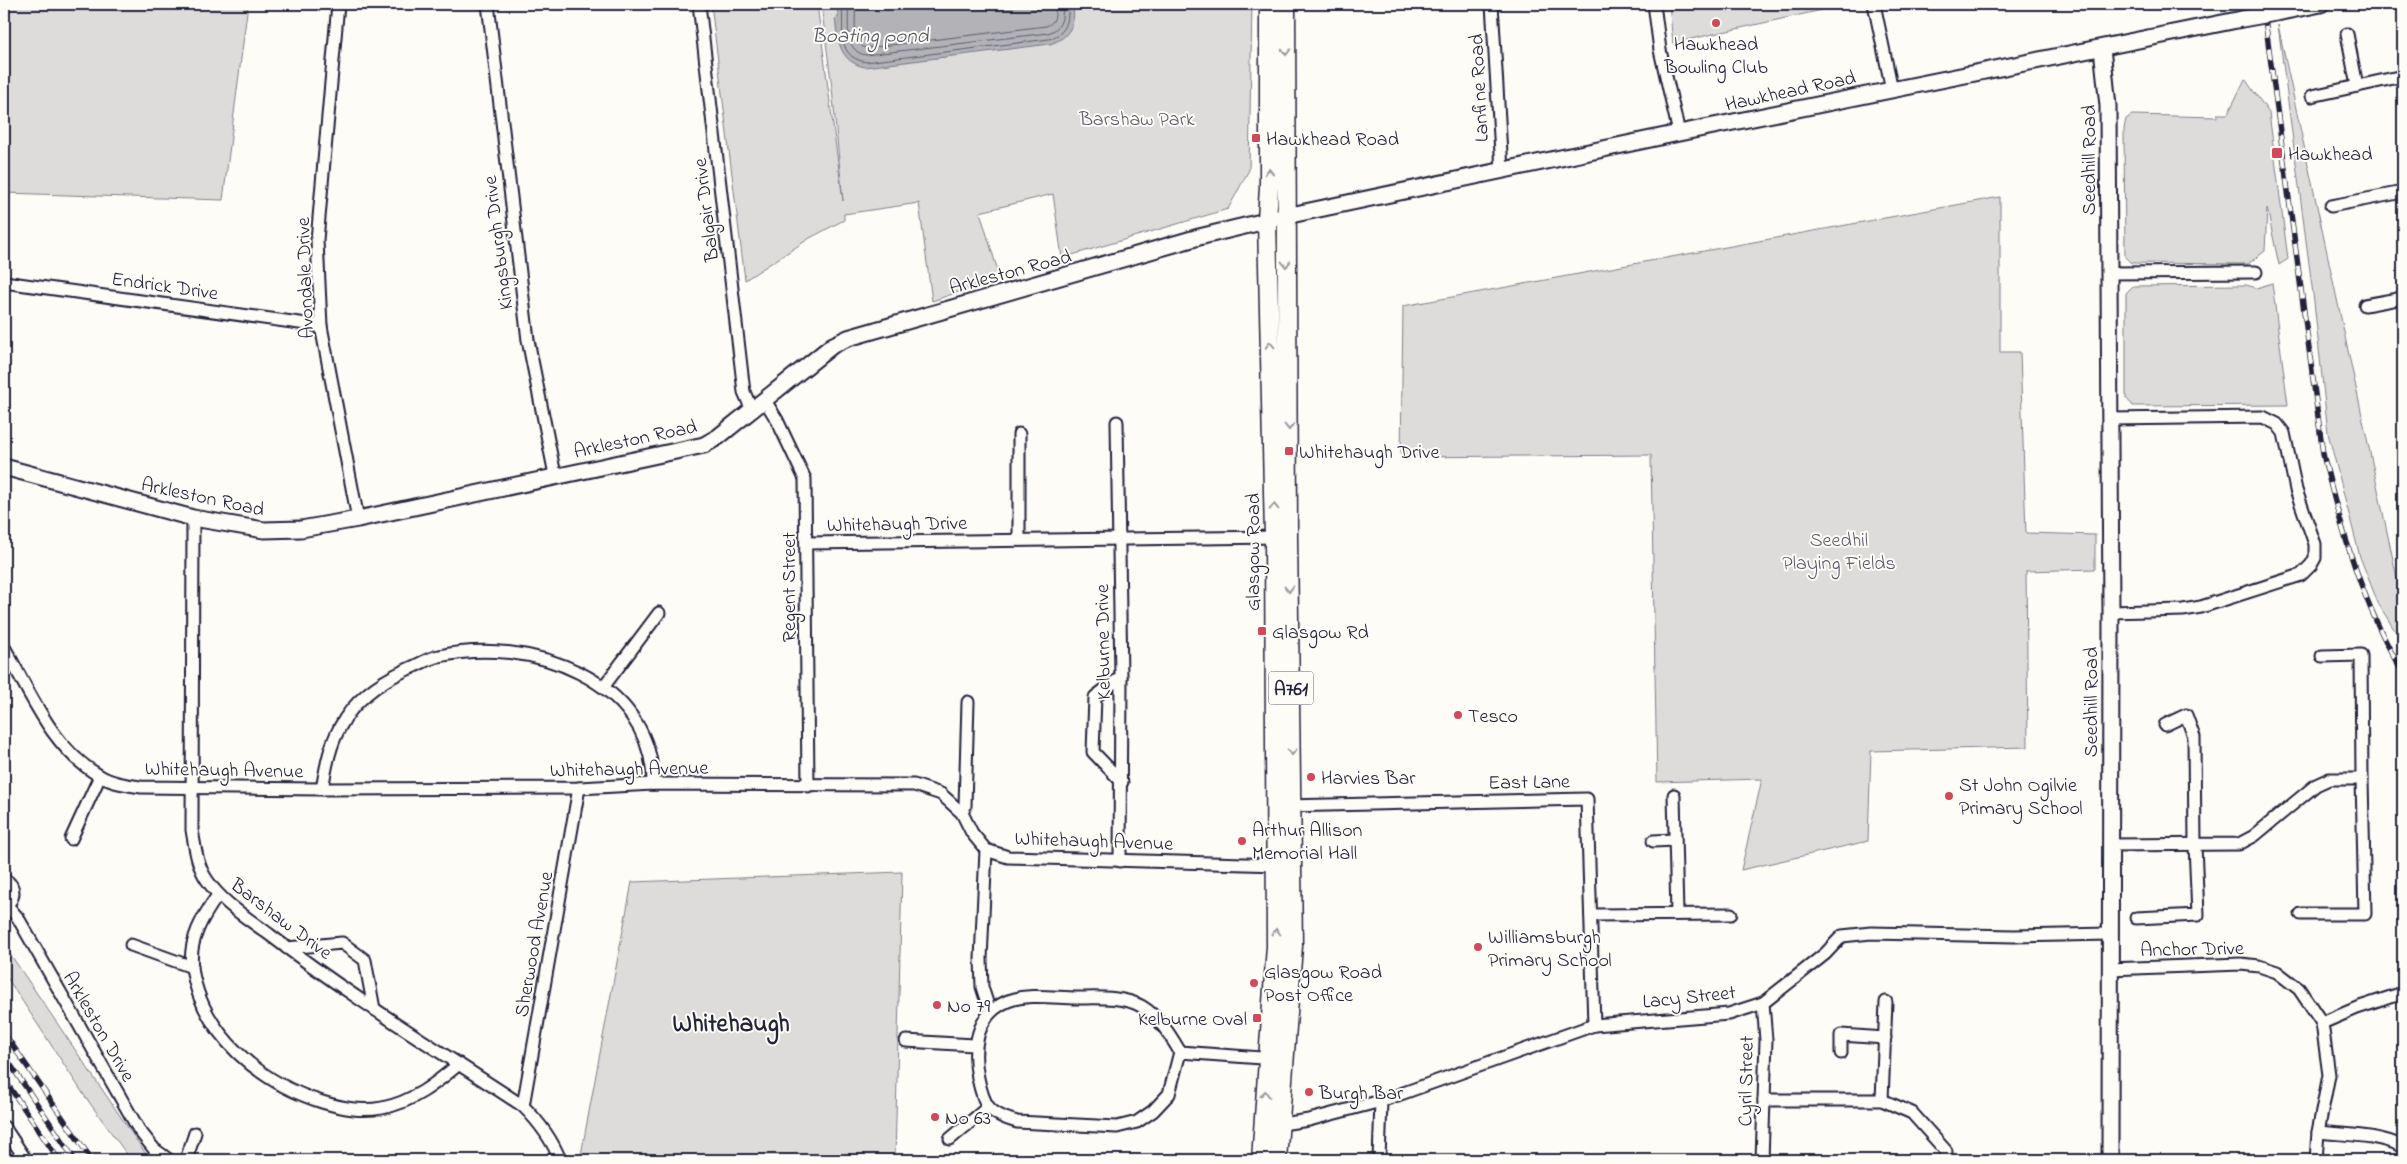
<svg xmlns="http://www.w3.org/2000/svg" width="2407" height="1164" font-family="'Indie Flower',sans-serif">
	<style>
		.green { fill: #dddcdb; stroke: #807f8b }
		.water { fill: #b2b2b7; stroke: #787885 }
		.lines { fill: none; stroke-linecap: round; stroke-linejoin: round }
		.shore { stroke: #5c5c6d; stroke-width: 1 }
		.street-casing { stroke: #22223b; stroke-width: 15 }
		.secondary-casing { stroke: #22223b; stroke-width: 19 }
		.primary-casing { stroke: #22223b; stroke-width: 21 }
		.street { stroke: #fdfcf7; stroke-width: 11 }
		.secondary { stroke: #fdfcf7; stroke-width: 15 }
		.primary { stroke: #fdfcf7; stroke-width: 18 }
		.rail-casing { stroke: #22223b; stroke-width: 5.5 }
		.rail { stroke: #fdfcf7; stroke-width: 4; stroke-dasharray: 11; stroke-linecap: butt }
		.secondary-bridge-casing { stroke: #22223b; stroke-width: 19; stroke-linecap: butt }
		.secondary-bridge { stroke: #fdfcf7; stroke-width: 15 }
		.oneway { stroke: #9a9aa2 }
		.poi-dot { fill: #d1495b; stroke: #fdfcf7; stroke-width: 2 }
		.labels { text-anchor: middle; stroke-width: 4; stroke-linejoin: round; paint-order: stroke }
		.shield { fill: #fdfcf7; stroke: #646373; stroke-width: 1 }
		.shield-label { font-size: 19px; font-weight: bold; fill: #22223b }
		.poi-label { font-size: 20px; fill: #22223b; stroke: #fdfcf7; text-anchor: start }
		.street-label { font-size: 20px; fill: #22223b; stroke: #fdfcf7 }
		.park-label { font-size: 20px; fill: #5a5a6b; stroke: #fdfcf7 }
		.water-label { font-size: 21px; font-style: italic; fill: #545466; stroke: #fdfcf7 }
		.district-label { font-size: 25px; font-weight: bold; fill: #22223b; stroke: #fdfcf7 }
	</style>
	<rect width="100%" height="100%" fill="#fdfcf7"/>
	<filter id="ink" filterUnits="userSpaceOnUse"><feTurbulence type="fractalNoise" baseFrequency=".02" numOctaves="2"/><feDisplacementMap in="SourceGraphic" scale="10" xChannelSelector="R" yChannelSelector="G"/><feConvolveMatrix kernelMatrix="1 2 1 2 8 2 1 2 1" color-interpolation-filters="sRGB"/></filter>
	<g filter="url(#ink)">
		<g class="green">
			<path d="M 4,4 L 248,4 L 223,200 L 4,193 Z"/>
			<path d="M 711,4 L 817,4 L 843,201 L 832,88 L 821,4 L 1252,4 L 1249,170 L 1228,209 L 1062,258 L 1053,194 L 980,212 L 1000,278 L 932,301 L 919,203 L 844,214 L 844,220 L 810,238 L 745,280 Z"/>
			<path d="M 1669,4 L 1849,4 L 1673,43 Z"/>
			<path d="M 2278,25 L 2403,606 L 2403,644 L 2378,603 L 2360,557 L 2328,433 L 2314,302 Z"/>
			<path d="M 2245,79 L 2269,113 L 2288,259 L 2279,265 L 2267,208 L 2265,251 L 2248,264 L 2131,263 L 2125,257 L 2124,129 L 2126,119 L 2132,115 L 2217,117 L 2217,114 L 2228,114 Z"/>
			<path d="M 2000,197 L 2000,352 L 2020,352 L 2026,533 L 2095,535 L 2095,569 L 2026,571 L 2028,747 L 1871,751 L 1868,841 L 1741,870 L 1762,779 L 1657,782 L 1651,455 L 1401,457 L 1403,306 Z"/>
			<path d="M 2272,283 L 2288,405 L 2133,406 L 2126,398 L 2126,293 L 2133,286 L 2246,285 L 2257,288 Z"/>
			<path d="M 902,872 L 895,1160 L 580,1160 L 632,882 Z"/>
			<path d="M 4,945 L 150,1160 L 131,1160 L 84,1095 L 4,973 Z"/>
		</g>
		<path class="water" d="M 833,4 L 1073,4 C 1076,23 1070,38 1050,44 L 865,67 C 839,62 838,40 835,19 L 838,18 L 837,6 L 834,7 Z"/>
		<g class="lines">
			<g class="shore">
				<path d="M 841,4 C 847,23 832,56 866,62 L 1049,39 C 1067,33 1069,21 1068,4"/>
				<path d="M 848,4 C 850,21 842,51 866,55 L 1048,33 C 1063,28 1063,17 1062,4"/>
				<path d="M 855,4 C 857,16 850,44 866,48 L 1046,26 C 1057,22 1055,14 1055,4"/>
			</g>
			<g class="street-casing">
				<g id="street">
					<path d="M 338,4 L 317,240 L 321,326 L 358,519"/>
					<path d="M 488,4 L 528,340 L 555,475"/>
					<path d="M 699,4 L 744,392 L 752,410"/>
					<path d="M 1492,4 L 1502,170"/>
					<path d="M 1654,4 L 1660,50 L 1679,133"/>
					<path d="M 1874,4 L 1892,90"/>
					<path d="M 2347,34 L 2357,86"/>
					<path d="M 2312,96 L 2403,76"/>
					<path d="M 2331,206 L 2403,192"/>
					<path d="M 2109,273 L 2256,272"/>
					<path d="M 4,282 L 321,326"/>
					<path d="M 2365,305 L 2403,298"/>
					<path d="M 764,399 L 777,420 L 805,479 L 808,786"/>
					<path d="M 2109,419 L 2263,417 L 2277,424 L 2284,433 L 2296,490 L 2315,544 L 2315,558 L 2311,565 L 2301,575 L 2201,607 L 2183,610 L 2111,612"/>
					<path d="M 1117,422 L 1121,677 L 1120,861"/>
					<path d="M 193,518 L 192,830 C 195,847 197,866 207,880 C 222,903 249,919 270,935 C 351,997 438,1050 523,1106 C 539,1122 552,1139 560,1160"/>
					<path d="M 1019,540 L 1019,434"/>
					<path d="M 806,543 L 1279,537"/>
					<path d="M 4,647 C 30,692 52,749 100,776 C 112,783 127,785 141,787 L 322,789 L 579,788 L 653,784 L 914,785 L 941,794 L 962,813 L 972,833 L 986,850 L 1008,857 L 1281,865"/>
					<path d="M 1121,677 L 1095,697 L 1093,752 L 1122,782"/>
					<path d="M 604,686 L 659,613"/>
					<path d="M 322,789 C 326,768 329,747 340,727 C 354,700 381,681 408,669 C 418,665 429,658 439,656 C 528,636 653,678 653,784"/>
					<path d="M 1674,795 L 1677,914"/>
					<path d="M 1286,806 L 1587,799 L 1594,1025"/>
					<path d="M 962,813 L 965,806 L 968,702"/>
					<path d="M 71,839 L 100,776"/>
					<path d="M 1653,841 L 1675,840"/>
					<path d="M 2110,845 L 2239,844 L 2254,836 L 2316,785 L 2329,779 L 2362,779 L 2361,655 L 2322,656"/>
					<path d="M 986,850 L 981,959 L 982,987 L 990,1012"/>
					<path d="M 4,879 C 16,885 16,900 4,906"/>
					<path d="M 218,895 C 203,916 188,940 192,968 C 202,1035 261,1083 322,1102 C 342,1108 361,1112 382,1108 C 413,1102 435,1084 459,1064"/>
					<path d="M 7,905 L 18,918 L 139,1130 L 154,1149 L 169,1160"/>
					<path d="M 2301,914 L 2365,914 L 2362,779"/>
					<path d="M 1591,915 L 1731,914"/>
					<path d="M 2136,918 L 2198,915 L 2195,845 L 2194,737 L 2186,715 L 2165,725"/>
					<path d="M 131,945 L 192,967"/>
					<path d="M 287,948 L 342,943 L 365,960 L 374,1009"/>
					<path d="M 2109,969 L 2241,964 L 2259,966 L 2277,972 L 2299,989 L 2322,1023 L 2329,1075 L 2318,1132 L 2316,1160"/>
					<path d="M 2322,1023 L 2357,1008 L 2403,993"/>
					<path d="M 906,1041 L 974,1045"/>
					<path d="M 1180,1052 L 1169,1094 L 1153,1111 L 1137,1122 L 1117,1127 L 1017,1122 C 989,1114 984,1107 978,1078 C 972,1048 976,1014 1008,1001 C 1028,993 1056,998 1077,998 C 1097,998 1123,996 1141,1006 C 1159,1017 1169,1033 1180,1052 L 1275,1059"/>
					<path d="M 1841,1053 L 1841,1035 L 1885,1038"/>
					<path d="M 1764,1100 L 1882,1100 L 1912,1113 L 1946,1151 L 1945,1160"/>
					<path d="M 1882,1100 L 1886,1002"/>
					<path d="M 523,1106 L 579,788"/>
					<path d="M 1275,1125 L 1309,1120 L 1381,1101 L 1594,1025 L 1729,1014 L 1763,1003 L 1825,954 L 1842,936 L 1871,933 L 2014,936 L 2110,934"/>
					<path d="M 4,1127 L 26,1160"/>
					<path d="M 2318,1132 C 2346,1135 2378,1134 2403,1147"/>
					<path d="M 950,1139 L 987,1108"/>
					<path d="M 186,1160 L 195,1133"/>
					<path d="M 1379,1160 L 1381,1101"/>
					<path d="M 1762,1160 L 1766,1040 L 1763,1003"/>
				</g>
			</g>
			<g class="secondary-casing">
				<g id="secondary">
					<path d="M 2281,12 L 2321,4"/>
					<path d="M 2102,48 L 2108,106 L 2111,612 L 2110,1160"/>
					<path d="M 4,467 L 193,518 L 264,530 L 301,529 L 358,519 L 704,445 L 718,437 L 833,345 L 848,338 L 1199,237 L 1286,216 L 1679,133 L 2242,19"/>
				</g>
			</g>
			<g class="primary-casing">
				<g id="primary">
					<path d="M 1261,1160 L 1276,946 L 1274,537 L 1267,220 L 1269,187 L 1269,4"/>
					<path d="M 1277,1160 L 1293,946 L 1288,537 L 1286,4"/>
				</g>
			</g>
			<use href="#street" class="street"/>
			<use href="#secondary" class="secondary"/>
			<use href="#primary" class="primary"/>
			<g class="rail-casing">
				<g id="rail">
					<path d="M 2263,4 L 2323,454 C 2341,529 2363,606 2403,673"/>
					<path d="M 4,1033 L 92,1160"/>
					<path d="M 4,1055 L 75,1160"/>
					<path d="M 4,1079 L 59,1160"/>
				</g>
			</g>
			<use href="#rail" class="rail"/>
			<g class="secondary-bridge-casing">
				<path id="secondary-bridge" d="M 2242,19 L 2281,12"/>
			</g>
			<use href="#secondary-bridge" class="secondary-bridge"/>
		</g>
		<defs><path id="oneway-chevron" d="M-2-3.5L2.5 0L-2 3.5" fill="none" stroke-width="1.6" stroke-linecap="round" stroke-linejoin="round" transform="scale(1.25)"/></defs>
		<g class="oneway">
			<use href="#oneway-chevron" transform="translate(1286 52) rotate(90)"/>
			<use href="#oneway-chevron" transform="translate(1269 172) rotate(-91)"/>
			<use href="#oneway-chevron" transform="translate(1286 264) rotate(89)"/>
			<use href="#oneway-chevron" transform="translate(1270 345) rotate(-91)"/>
			<use href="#oneway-chevron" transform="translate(1289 427) rotate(89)"/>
			<use href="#oneway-chevron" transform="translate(1274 507) rotate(-91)"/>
			<use href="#oneway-chevron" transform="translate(1289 589) rotate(89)"/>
			<use href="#oneway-chevron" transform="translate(1292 752) rotate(89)"/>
			<use href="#oneway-chevron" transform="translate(1276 932) rotate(-90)"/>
			<use href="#oneway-chevron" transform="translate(1265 1094) rotate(-86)"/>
		</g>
	</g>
	<g class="poi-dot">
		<circle cx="1716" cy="23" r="5"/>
		<rect x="1251" y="133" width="10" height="10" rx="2.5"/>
		<rect x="2271" y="147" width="12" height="12" rx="2.5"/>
		<rect x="1284" y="446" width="10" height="10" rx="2.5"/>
		<rect x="1257" y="626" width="10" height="10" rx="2.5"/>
		<circle cx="1458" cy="715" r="5"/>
		<circle cx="1311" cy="777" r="5"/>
		<circle cx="1949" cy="796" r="5"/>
		<circle cx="1242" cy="841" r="5"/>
		<circle cx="1478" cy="947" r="5"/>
		<circle cx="1254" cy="983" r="5"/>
		<circle cx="937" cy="1005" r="5"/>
		<rect x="1252" y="1013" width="10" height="10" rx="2.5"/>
		<circle cx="1309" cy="1092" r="5"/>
		<circle cx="935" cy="1117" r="5"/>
	</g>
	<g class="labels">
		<rect class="shield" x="1268.5" y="671.5" width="45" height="33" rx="4"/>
		<g class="shield-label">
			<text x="1291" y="695">A761</text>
		</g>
		<g class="poi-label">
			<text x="1716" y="50" text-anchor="middle">Hawkhead<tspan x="1716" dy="23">Bowling Club</tspan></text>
			<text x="1266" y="145">Hawkhead Road</text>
			<text x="2288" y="160">Hawkhead</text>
			<text x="1299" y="458">Whitehaugh Drive</text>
			<text x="1272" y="638">Glasgow Rd</text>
			<text x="1468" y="722">Tesco</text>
			<text x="1321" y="784">Harvies Bar</text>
			<text x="1959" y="791">St John Ogilvie<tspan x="1959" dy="23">Primary School</tspan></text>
			<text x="1252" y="836">Arthur Allison<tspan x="1252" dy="23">Memorial Hall</tspan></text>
			<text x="1488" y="943">Williamsburgh<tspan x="1488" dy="23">Primary School</tspan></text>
			<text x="1264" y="978">Glasgow Road<tspan x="1264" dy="23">Post Office</tspan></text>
			<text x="947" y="1012">No 79</text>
			<text x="1247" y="1025" text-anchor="end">Kelburne Oval</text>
			<text x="1319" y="1099">Burgh Bar</text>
			<text x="945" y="1124">No 63</text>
		</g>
		<g class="street-label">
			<text transform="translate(1478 88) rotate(-93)" y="7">Lanfine Road</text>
			<text transform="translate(1790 90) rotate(-12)" y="7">Hawkhead Road</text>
			<text transform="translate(2088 160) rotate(-90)" y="7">Seedhill Road</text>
			<text transform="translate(705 210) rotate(-97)" y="7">Balgair Drive</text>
			<text transform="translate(497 243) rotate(-97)" y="7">Kingsburgh Drive</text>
			<text transform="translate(1010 271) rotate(-15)" y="7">Arkleston Road</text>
			<text transform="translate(304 278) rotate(-92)" y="7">Avondale Drive</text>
			<text transform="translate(165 285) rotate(8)" y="7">Endrick Drive</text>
			<text transform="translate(635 438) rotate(-12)" y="7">Arkleston Road</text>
			<text transform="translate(203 496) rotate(12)" y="7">Arkleston Road</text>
			<text transform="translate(897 523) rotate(-1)" y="7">Whitehaugh Drive</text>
			<text transform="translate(1252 552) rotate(-90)" y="7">Glasgow Road</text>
			<text transform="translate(788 587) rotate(-90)" y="7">Regent Street</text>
			<text transform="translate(1102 642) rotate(-91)" y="7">Kelburne Drive</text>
			<text transform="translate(2090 702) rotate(-90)" y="7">Seedhill Road</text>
			<text transform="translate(629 768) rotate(-1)" y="7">Whitehaugh Avenue</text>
			<text transform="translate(224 769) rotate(1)" y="7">Whitehaugh Avenue</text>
			<text transform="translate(1529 781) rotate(-1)" y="7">East Lane</text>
			<text transform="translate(1094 840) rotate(2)" y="7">Whitehaugh Avenue</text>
			<text transform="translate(282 918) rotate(37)" y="7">Barshaw Drive</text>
			<text transform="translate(533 944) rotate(-80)" y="7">Sherwood Avenue</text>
			<text transform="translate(2192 948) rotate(-1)" y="7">Anchor Drive</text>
			<text transform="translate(1689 996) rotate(-6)" y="7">Lacy Street</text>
			<text transform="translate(100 1026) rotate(60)" y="7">Arkleston Drive</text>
			<text transform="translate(1745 1081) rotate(-89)" y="7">Cyril Street</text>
		</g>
		<g class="park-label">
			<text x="1137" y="125">Barshaw Park</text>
			<text x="1839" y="546">Seedhil<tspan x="1839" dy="23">Playing Fields</tspan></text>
		</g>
		<g class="water-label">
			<text x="870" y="42">Boating pond</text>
		</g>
		<g class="district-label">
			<text x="731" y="1031">Whitehaugh</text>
		</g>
	</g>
	<rect width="2407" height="1164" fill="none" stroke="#fdfcf7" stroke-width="20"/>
	<rect x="10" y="10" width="2387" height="1144" fill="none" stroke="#22223b" stroke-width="2" filter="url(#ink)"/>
</svg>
